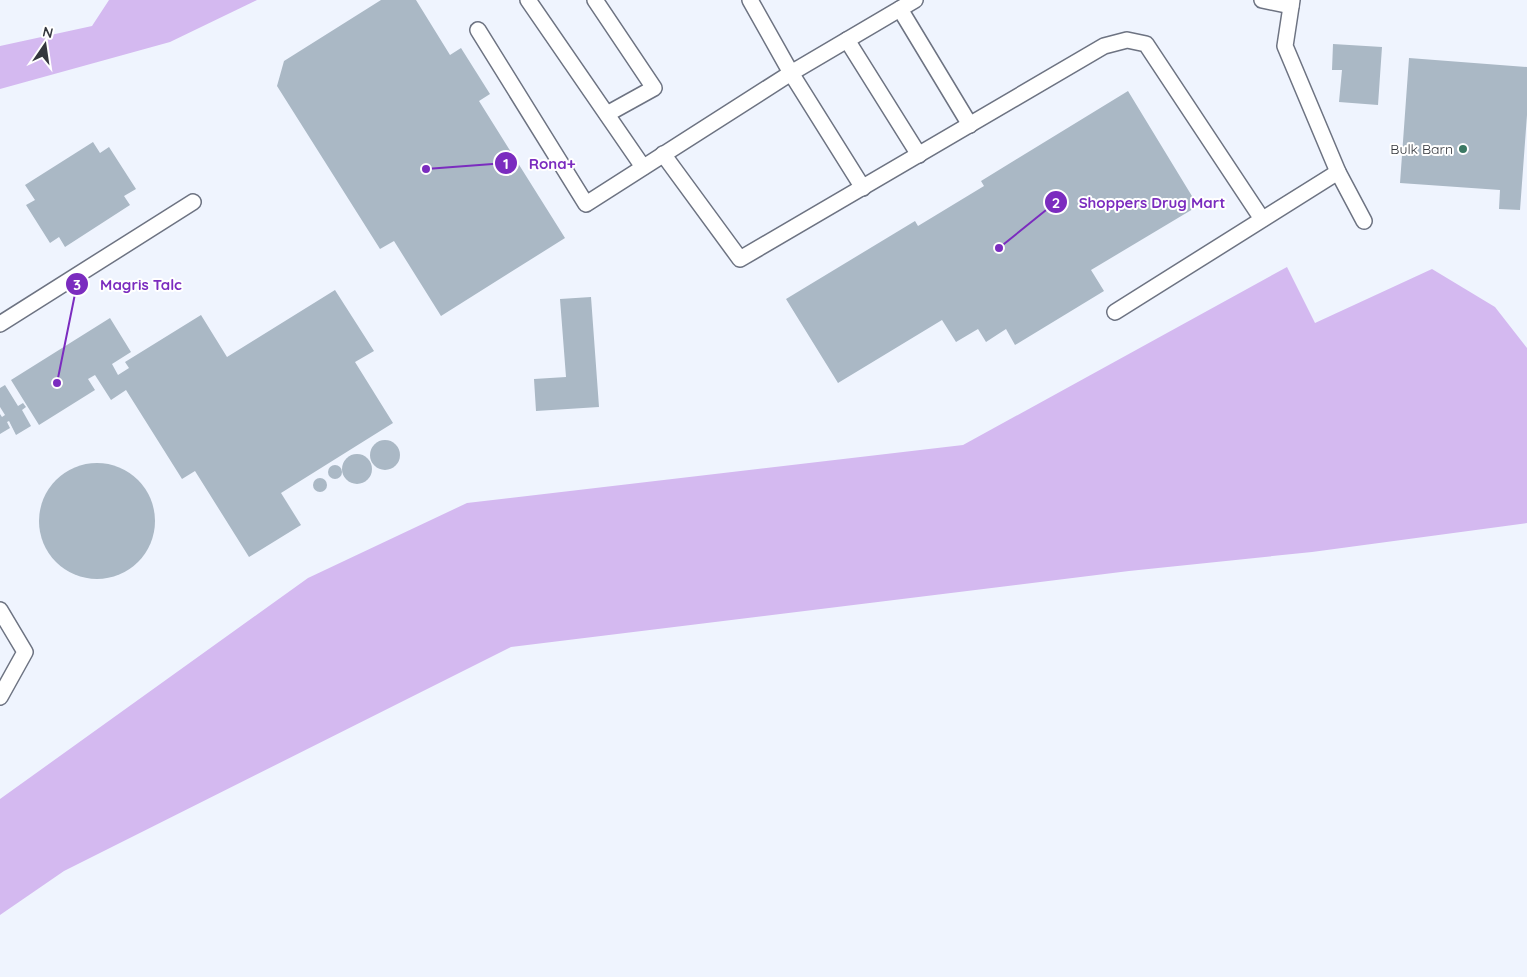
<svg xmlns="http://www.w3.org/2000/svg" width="1527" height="977" font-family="Quicksand,sans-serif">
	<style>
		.green { fill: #d4b9f0 }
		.building { fill: #aab8c5 }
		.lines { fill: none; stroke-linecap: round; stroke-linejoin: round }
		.lane-casing { stroke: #6d7382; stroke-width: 18 }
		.lane { stroke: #fff; stroke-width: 15 }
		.poi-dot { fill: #3b7863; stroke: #fff; stroke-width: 2 }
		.labels { text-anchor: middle; stroke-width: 4; stroke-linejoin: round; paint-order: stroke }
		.poi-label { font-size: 14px; fill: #34373d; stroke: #fff; text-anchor: end }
		.leader { fill: none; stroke: #7b2cbf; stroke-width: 2 }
		.callout-dot { fill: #7b2cbf; stroke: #fff; stroke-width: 2 }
		.mark-label { font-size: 15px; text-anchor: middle; font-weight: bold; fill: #fff }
		.callout-label { font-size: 15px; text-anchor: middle; font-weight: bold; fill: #7b2cbf; stroke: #fff; stroke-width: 4; stroke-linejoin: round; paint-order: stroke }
	</style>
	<rect width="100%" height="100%" fill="#eff4fe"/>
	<g class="green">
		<path d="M 109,0 L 257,0 L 170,42 L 0,89 L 0,46 L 92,26 Z"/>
		<path d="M 1287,267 L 1315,323 L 1432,269 L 1495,307 L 1527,348 L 1527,523 L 1312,552 L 1129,571 L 511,647 L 64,871 L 0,915 L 0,799 L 308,578 L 467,503 L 963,445 Z"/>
	</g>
	<g class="building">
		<path d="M 381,0 L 416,0 L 450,55 L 461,48 L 490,94 L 479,101 L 565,238 L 441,316 L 394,241 L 380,249 L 277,86 L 284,61 Z"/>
		<path d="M 1333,44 L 1382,47 L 1378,105 L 1339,102 L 1342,70 L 1332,70 Z"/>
		<path d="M 1409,58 L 1527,67 L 1527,115 L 1520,210 L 1499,209 L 1500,190 L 1400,183 Z"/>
		<path d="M 1128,91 L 1198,206 L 1091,270 L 1104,291 L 1015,345 L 1006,329 L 986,342 L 978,329 L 956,342 L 942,320 L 838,383 L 786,299 L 915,221 L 918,226 L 984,186 L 981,181 Z"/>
		<path d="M 93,142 L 100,153 L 109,147 L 136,189 L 124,196 L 130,205 L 65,247 L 59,237 L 50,243 L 26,205 L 35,200 L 25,185 Z"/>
		<path d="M 335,290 L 374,351 L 355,362 L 393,423 L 281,493 L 301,525 L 249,557 L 195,471 L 182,479 L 126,390 L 111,400 L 95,375 L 88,379 L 95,390 L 39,425 L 11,380 L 110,318 L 131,352 L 112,364 L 118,375 L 129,368 L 125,362 L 201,315 L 227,357 Z"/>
		<path d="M 591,297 L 599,407 L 536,411 L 534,379 L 566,377 L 560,299 Z"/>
		<path d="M 5,385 L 18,406 L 23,403 L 26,407 L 22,410 L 31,426 L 16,435 L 9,421 L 7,422 L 10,428 L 0,434 L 0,414 L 2,417 L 5,415 L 0,407 L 0,388 Z"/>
		<circle cx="385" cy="455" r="15"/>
		<circle cx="357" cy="469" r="15"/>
		<circle cx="97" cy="521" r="58"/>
		<circle cx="335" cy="472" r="7"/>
		<circle cx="320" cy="485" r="7"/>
	</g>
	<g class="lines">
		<g class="lane-casing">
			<g id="lane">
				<path d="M 528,0 L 643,167"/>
				<path d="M 595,0 L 654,88 L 607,114"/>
				<path d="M 750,0 L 791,73 L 915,0"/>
				<path d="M 1262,0 L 1291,6"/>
				<path d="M 1292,0 L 1285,46 L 1338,172 L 1364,221"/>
				<path d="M 900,9 L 970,125"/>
				<path d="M 478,30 L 586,204 L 791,73 L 863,188"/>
				<path d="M 847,40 L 919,155"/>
				<path d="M 663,154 L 740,259 L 1104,46 L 1127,40 L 1146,44 L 1262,219"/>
				<path d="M 1115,312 L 1338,172"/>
				<path d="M 0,324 L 193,202"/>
				<path d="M 0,610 L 25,652 L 0,697"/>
			</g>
		</g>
		<use href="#lane" class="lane"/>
	</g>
	<circle class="poi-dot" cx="1463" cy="149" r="5"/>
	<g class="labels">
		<g class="poi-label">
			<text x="1453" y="154">Bulk Barn</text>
		</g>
	</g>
	<path class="leader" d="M426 169L506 163M999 248L1056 202M57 383L77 284"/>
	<g class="callout-dot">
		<circle cx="426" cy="169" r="5"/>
		<circle cx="999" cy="248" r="5"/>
		<circle cx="57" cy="383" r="5"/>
		<circle cx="506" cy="163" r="12"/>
		<circle cx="1056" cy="202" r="12"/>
		<circle cx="77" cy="284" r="12"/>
	</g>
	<g class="mark-label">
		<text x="506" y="169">1</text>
		<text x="1056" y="208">2</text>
		<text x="77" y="290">3</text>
	</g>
	<g class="callout-label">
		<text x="552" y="169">Rona+</text>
		<text x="1152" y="208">Shoppers Drug Mart</text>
		<text x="141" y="290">Magris Talc</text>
	</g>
	<g transform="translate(45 45) rotate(13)" stroke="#ffffff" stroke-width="4" paint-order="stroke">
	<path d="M0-4L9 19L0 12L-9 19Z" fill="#34373d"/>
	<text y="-8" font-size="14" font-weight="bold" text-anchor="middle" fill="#34373d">N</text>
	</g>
</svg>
